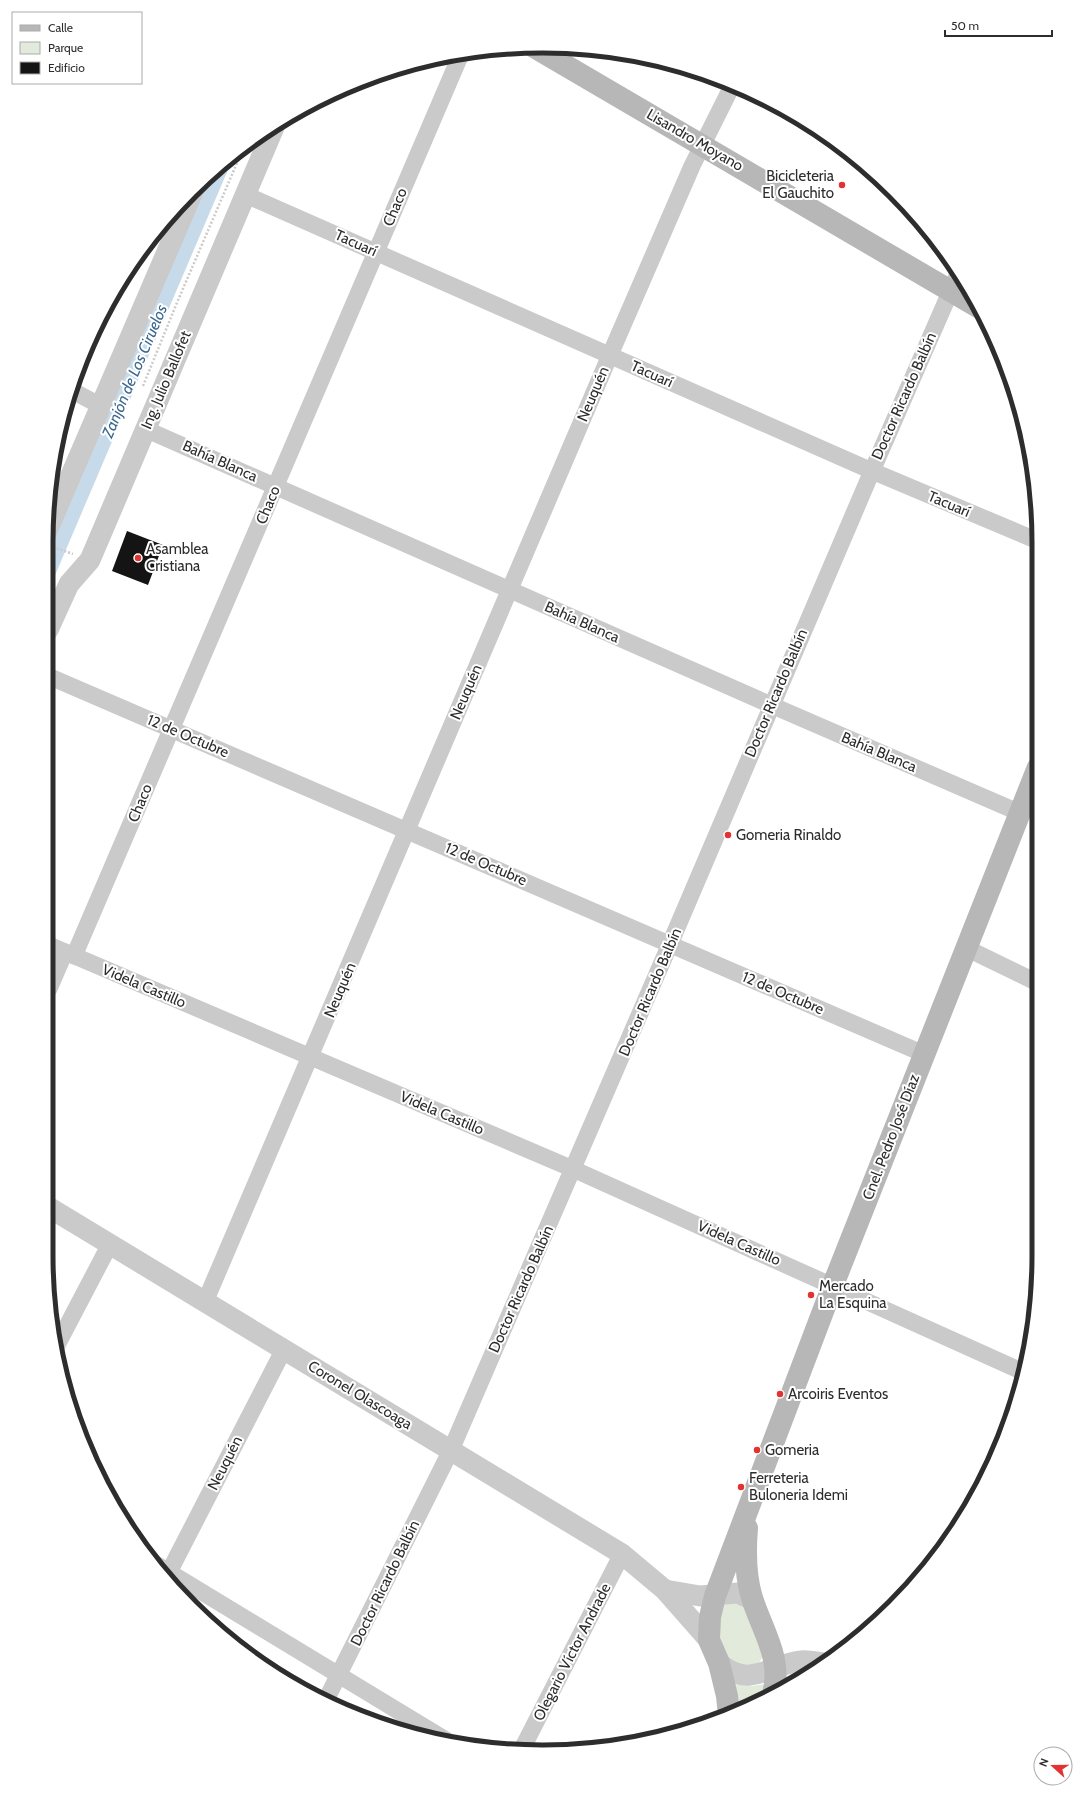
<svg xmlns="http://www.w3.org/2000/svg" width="1085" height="1798" font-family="Cabin,sans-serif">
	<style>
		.green { fill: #e2ebdb }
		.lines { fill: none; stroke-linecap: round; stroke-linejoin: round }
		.canal { stroke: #c7daea; stroke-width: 15 }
		.building { fill: #141414 }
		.path { stroke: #cacaca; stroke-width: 2.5; stroke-dasharray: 2 2; stroke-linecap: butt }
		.minor { stroke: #cacaca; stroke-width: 17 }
		.tertiary { stroke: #cacaca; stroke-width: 21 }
		.secondary { stroke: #b7b7b7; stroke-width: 22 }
		.poi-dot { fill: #e23332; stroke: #fff; stroke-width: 1.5 }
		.labels { text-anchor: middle; stroke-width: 4; stroke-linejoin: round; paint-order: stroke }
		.street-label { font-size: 15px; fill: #2d2d2d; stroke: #fff }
		.poi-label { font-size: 15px; fill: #2d2d2d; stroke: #fff; text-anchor: start }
		.water-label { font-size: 16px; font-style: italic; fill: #3d688e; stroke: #fff }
		.rim { fill: none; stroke: #2d2d2d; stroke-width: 5 }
	</style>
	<rect width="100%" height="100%" fill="#fff"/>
	<g class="green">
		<path d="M 733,1602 L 744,1606 L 764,1655 L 757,1666 L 730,1664 L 715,1628 L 722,1605 Z"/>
		<path d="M 732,1682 L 752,1686 L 765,1684 L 763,1700 L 736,1711 Z"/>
	</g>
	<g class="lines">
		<path class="canal" d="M 47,575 L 221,167"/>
	</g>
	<path class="building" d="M 127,531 L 163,545 L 148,585 L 112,571 Z"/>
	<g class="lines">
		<g class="path">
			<path d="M 143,386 L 176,305 L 243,149"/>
			<path d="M 53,547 L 73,554"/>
		</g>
		<g class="minor">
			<path d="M 246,195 L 872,471 L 1038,541"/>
			<path d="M 71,390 L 101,406"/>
			<path d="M 145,429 L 771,705 L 1020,813"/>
			<path d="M 48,676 L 924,1054"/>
			<path d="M 49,945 L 573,1169 L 1021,1371"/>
			<path d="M 966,948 L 1038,983"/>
			<path d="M 74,956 L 461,54"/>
			<path d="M 49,989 L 65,952"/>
			<path d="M 205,1302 L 610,355 L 692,166 L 733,84"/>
			<path d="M 56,1347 L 110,1244"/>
			<path d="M 154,1563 L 446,1740"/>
			<path d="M 167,1576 L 284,1349"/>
			<path d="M 325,1702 L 451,1450 L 670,944 L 872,471 L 958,274"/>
			<path d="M 521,1751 L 622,1554"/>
		</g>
		<g class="tertiary">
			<path d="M 47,531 L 194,189"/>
			<path d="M 48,630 L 69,584 L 90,560 L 275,125"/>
			<path d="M 50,1208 L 622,1554 L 665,1590 L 709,1640"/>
			<path d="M 665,1590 L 700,1596 L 738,1593 L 753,1600"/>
			<path d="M 719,1663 C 751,1690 769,1664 801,1661 C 808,1660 816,1662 823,1663"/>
		</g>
		<g class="secondary">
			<path d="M 534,47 L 978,307"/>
			<path d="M 747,1528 C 745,1552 745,1575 752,1598 C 762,1630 783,1659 773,1694"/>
			<path d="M 729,1715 L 727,1696 L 719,1663 L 709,1640 L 710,1617 L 715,1596 L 833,1285 L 1038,767"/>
		</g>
	</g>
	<g class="poi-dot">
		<circle cx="842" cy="185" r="4"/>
		<circle cx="138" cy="558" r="4"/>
		<circle cx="728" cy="835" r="4"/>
		<circle cx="811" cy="1295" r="4"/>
		<circle cx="780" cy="1394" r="4"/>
		<circle cx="757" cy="1450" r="4"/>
		<circle cx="741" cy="1487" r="4"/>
	</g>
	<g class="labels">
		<g class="street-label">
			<text transform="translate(695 140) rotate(30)" y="5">Lisandro Moyano</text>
			<text transform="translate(395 207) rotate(-67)" y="5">Chaco</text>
			<text transform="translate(356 243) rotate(24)" y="5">Tacuarí</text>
			<text transform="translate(652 374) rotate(24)" y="5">Tacuarí</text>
			<text transform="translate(166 380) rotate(-67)" y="5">Ing. Julio Ballofet</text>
			<text transform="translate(593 394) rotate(-67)" y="5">Neuquén</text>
			<text transform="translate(904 396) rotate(-66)" y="5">Doctor Ricardo Balbín</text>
			<text transform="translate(220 461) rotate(24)" y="5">Bahía Blanca</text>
			<text transform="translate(949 504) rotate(23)" y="5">Tacuarí</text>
			<text transform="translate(268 505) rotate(-67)" y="5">Chaco</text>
			<text transform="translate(582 622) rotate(24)" y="5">Bahía Blanca</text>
			<text transform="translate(466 692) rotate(-67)" y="5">Neuquén</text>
			<text transform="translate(776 693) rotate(-67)" y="5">Doctor Ricardo Balbín</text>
			<text transform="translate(188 736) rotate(23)" y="5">12 de Octubre</text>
			<text transform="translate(879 752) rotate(23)" y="5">Bahía Blanca</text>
			<text transform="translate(140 803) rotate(-67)" y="5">Chaco</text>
			<text transform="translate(486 864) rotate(23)" y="5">12 de Octubre</text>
			<text transform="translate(144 986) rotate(23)" y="5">Videla Castillo</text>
			<text transform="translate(340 990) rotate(-67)" y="5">Neuquén</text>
			<text transform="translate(650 992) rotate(-67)" y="5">Doctor Ricardo Balbín</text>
			<text transform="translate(783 993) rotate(23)" y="5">12 de Octubre</text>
			<text transform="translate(442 1113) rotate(23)" y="5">Videla Castillo</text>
			<text transform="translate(891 1137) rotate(-69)" y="5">Cnel. Pedro José Díaz</text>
			<text transform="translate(739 1243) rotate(24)" y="5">Videla Castillo</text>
			<text transform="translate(521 1289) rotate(-66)" y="5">Doctor Ricardo Balbín</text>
			<text transform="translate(360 1395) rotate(31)" y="5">Coronel Olascoaga</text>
			<text transform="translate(225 1463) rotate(-63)" y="5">Neuquén</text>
			<text transform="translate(385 1583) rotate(-64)" y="5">Doctor Ricardo Balbín</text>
			<text transform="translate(572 1652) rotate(-63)" y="5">Olegario Víctor Andrade</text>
		</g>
		<g class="poi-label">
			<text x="834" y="181" text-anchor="end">Bicicleteria<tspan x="834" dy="17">El Gauchito</tspan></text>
			<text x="146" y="554">Asamblea<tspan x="146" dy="17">Cristiana</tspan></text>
			<text x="736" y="840">Gomeria Rinaldo</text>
			<text x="819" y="1291">Mercado<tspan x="819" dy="17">La Esquina</tspan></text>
			<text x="788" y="1399">Arcoiris Eventos</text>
			<text x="765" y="1455">Gomeria</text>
			<text x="749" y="1483">Ferreteria<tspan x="749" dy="17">Buloneria Idemi</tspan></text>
		</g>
		<g class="water-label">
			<text transform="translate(134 371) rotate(-67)" y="6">Zanjón de Los Ciruelos</text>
		</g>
	</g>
	<path d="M0 0H1085V1798H0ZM542 53H543A489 489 0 0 1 1032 542V1256A489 489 0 0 1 543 1745H542A489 489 0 0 1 53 1256V542A489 489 0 0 1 542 53Z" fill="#fff" fill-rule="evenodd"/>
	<path class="rim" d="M542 53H543A489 489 0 0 1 1032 542V1256A489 489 0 0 1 543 1745H542A489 489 0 0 1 53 1256V542A489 489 0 0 1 542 53Z"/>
	<rect x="12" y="12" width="130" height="72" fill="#ffffff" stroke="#ababab"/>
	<rect x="20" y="25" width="20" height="6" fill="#b7b7b7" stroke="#ababab"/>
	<text x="48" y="32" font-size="12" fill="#2d2d2d">Calle</text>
	<rect x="20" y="42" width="20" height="12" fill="#e2ebdb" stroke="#ababab"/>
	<text x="48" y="52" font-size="12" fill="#2d2d2d">Parque</text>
	<rect x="20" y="62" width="20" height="12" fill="#141414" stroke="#ababab"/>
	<text x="48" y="72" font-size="12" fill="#2d2d2d">Edificio</text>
	<g transform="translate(1053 1766) rotate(291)"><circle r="19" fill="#ffffff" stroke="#ababab"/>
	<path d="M0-3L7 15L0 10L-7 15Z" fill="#e23332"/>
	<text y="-6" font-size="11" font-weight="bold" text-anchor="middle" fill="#2d2d2d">N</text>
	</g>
	<path d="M945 30v6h107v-6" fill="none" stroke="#2d2d2d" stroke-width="2"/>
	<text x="951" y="30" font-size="12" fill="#2d2d2d" stroke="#ffffff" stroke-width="3" paint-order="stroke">50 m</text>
</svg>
